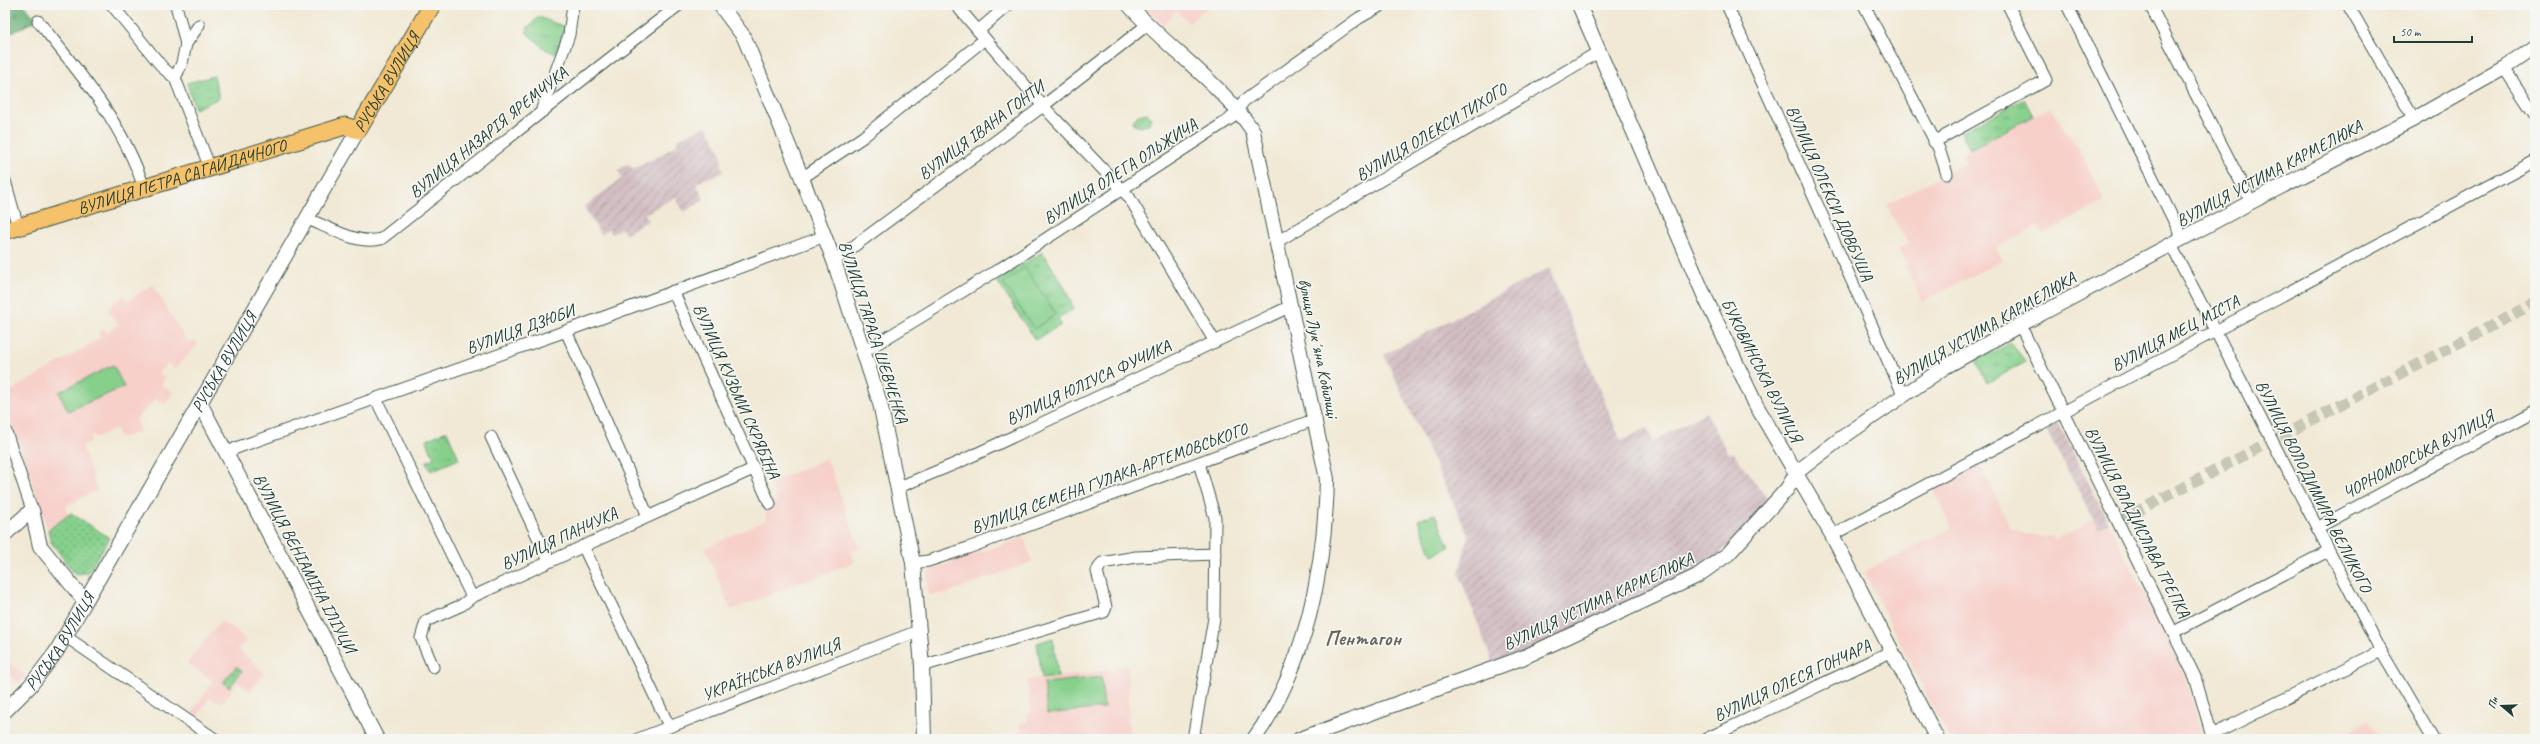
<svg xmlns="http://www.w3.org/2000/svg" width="2540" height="744" font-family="Caveat,sans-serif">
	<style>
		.built { fill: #f7d0ca }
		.industrial { fill: url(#industrial-furrows) }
		.grass { fill: url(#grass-dots); stroke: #528660 }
		.forest { fill: url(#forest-firs); stroke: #467856 }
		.park { fill: url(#park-tufts); stroke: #528660 }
		.pitch { fill: #86d08c; stroke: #528660 }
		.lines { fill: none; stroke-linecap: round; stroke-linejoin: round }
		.minor-tunnel { stroke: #c7c7b5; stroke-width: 11; stroke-dasharray: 11 5.5; stroke-linecap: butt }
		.minor-casing { stroke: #3e574c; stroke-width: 13 }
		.tertiary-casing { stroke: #3e574c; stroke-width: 16 }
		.primary-casing { stroke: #3e574c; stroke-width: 19 }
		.minor { stroke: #fff; stroke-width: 11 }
		.tertiary { stroke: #fff; stroke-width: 14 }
		.primary { stroke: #f5c16b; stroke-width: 17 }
		.labels { text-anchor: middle; stroke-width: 3.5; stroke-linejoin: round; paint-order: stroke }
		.street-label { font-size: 17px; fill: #1f3d34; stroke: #f6f6f2 }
		.district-label { font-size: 21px; font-weight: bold; fill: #67655c; stroke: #f6f6f2 }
	</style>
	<defs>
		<pattern id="industrial-furrows" width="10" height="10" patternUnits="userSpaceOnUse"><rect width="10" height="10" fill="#d2bec2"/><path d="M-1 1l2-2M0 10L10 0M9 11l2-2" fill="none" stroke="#aa9c9e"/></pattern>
		<pattern id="grass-dots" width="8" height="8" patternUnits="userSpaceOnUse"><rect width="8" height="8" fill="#86d08c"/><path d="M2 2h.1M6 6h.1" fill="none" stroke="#6daa73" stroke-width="1.8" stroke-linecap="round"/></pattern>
		<pattern id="forest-firs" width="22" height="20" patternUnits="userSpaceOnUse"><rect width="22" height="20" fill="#6cb278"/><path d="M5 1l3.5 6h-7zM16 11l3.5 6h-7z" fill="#589263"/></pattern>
		<pattern id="park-tufts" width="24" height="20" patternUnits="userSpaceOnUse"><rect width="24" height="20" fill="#86d08c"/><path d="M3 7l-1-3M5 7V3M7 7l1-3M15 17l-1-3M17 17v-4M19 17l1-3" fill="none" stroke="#6daa73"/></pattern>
	</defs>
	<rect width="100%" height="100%" fill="#f6f6f2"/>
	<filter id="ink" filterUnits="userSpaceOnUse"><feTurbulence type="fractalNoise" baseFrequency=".025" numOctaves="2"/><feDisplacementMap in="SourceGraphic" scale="8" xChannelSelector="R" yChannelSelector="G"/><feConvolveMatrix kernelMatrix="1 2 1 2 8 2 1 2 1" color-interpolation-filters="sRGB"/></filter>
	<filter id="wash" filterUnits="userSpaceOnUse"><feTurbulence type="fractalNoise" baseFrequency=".012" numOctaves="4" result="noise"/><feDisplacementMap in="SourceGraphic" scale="16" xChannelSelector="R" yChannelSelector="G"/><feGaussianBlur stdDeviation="0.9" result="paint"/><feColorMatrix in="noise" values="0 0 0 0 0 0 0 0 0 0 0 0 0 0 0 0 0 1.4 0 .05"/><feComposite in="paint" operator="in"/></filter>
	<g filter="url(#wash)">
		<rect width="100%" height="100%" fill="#f1e9d5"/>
		<g class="built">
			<path d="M 1144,5 L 1210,5 L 1189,23 L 1176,11 L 1163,25 Z"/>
			<path d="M 2050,107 L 2081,152 L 2103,197 L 2103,202 L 2043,234 L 2038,226 L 1996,248 L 2003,260 L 1922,302 L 1906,267 L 1908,265 L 1904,257 L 1902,257 L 1898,248 L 1908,244 L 1886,205 L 1966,163 L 1961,154 Z"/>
			<path d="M 156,285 L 154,287 L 188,343 L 194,340 L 198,344 L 175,369 L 168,363 L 158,373 L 165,378 L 161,385 L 173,392 L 165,404 L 156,398 L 136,419 L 140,432 L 120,438 L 116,429 L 95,438 L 93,435 L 90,436 L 91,442 L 82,445 L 97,490 L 67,505 L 66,510 L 69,515 L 48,530 L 5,404 L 5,394 L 86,347 L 101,337 L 98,332 L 104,329 L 107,333 L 119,325 L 109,311 L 112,309 L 110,306 L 124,296 L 128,301 L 151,286 Z"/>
			<path d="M 827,458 L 859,548 L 850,552 L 855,562 L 731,610 L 705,548 L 766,520 L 765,506 L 777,501 L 770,483 Z"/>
			<path d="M 1981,465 L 2011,529 L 2041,537 L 2053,536 L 2055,541 L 2094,519 L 2100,529 L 2109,525 L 2186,676 L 2202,739 L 1949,739 L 1864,572 L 1952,528 L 1934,490 Z"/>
			<path d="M 1024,537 L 1032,562 L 946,593 L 928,595 L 927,575 L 930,570 Z"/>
			<path d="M 220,621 L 236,630 L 246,641 L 238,649 L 264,673 L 250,691 L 237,682 L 222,703 L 210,698 L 197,716 L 192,713 L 213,681 L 187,663 Z"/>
			<path d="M 5,660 L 26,676 L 19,684 L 5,672 Z"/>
			<path d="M 1128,666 L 1129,733 L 1118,733 L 1118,739 L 995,739 L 1021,738 L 1020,723 L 1028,722 L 1027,713 L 1031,713 L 1027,680 L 1115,670 L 1115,667 Z"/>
			<path d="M 2369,720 L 2379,739 L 2335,739 Z"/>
		</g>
		<g class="industrial">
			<path d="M 707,126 L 720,151 L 723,172 L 696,183 L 704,200 L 684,212 L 675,197 L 645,214 L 648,221 L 625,234 L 621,228 L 612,234 L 609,229 L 601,235 L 584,207 L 622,178 L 618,171 L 627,164 L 633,169 L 653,159 L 677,145 L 677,140 L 686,135 Z"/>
			<path d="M 1549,268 L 1621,441 L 1647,428 L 1653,442 L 1706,412 L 1728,453 L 1733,453 L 1761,490 L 1774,503 L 1697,575 L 1495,669 L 1459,574 L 1468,535 L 1384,355 Z"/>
			<path d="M 2059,424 L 2109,523 L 2099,529 L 2046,430 Z"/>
		</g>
		<g class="grass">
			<path d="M 1147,113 L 1151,118 L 1149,124 L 1142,127 L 1134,125 L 1133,121 L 1138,115 Z"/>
			<path d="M 71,513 L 110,538 L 88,573 L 75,574 L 51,542 L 48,530 Z"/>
			<path d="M 237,666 L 242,671 L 229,688 L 223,682 Z"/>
		</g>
		<path class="forest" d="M 5,5 L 24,5 L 37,20 L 5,36 Z"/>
		<g class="park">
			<path d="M 539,17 L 565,27 L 556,54 L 545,49 L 527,33 L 528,27 Z"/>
			<path d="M 214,76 L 219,98 L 195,109 L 187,83 Z"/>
			<path d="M 2024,99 L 2033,116 L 1970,149 L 1961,132 Z"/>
			<path d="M 1042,252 L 1063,284 L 1074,309 L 1058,318 L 1061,325 L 1035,340 L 997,281 Z"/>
			<path d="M 2011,343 L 2026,362 L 1987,383 L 1976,361 Z"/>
			<path d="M 447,431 L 459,459 L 431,471 L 426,462 L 434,458 L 426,440 Z"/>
			<path d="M 1053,638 L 1058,677 L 1042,679 L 1037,643 Z"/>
		</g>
		<g class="pitch">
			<path d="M 1025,268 L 1056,314 L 1034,329 L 1003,283 Z"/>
			<path d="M 113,365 L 124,387 L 68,411 L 59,392 Z"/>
			<path d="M 1435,514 L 1449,547 L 1432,555 L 1418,520 Z"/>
			<path d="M 1101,677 L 1104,708 L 1047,714 L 1044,683 Z"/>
		</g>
	</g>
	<g filter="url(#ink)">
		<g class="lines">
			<path class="minor-tunnel" d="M 2119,521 L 2535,303"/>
			<g class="minor-casing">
				<g id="minor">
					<path d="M 112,5 L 163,68 L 175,78 L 210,168"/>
					<path d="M 176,5 L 186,44"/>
					<path d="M 956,5 L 1043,106 L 1129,197 L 1215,342"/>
					<path d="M 1727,5 L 1903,394"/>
					<path d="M 1864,5 L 1939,149 L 1947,174"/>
					<path d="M 2067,5 L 2183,239"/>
					<path d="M 2150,5 L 2251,202"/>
					<path d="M 2348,5 L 2414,119"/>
					<path d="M 38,21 C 80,73 123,123 144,188"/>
					<path d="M 978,31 L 1008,5"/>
					<path d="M 2504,68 L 2535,115"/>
					<path d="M 175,78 L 182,63 L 186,44 L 199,25"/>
					<path d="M 542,109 L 569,35 L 573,5"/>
					<path d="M 1934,142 L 2046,80 L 2008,5"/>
					<path d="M 802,178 L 863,137 L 985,39"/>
					<path d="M 5,181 L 18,227"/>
					<path d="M 308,219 C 330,228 358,245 381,239 C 480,161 578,82 679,5"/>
					<path d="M 1278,241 L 1600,51"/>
					<path d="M 2171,245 L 2381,651 L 2433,739"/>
					<path d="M 834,261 L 1043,106 L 1147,25"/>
					<path d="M 673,291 L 770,504"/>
					<path d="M 2020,325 L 2195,677 L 2213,739"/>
					<path d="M 566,331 L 648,516"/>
					<path d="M 865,351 L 1001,268 L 1230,119 L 1244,101 L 1359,18 L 1382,5"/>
					<path d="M 376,399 L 472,597"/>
					<path d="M 5,429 L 32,510"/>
					<path d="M 491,437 L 549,561"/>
					<path d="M 227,453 L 236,448 L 566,331 L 825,236"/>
					<path d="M 899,487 L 957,463 L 1291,306"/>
					<path d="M 2317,528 L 2535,411"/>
					<path d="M 1832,535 L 2535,161"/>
					<path d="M 583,546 L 669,726"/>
					<path d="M 913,563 L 928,561 L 968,548 L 1316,419"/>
					<path d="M 2174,632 L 2328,551"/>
					<path d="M 65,636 L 215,739"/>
					<path d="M 922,666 L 1104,612 L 1106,607 L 1097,571 L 1102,563 L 1136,557 L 1215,554"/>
					<path d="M 433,667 L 421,638 L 426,621 L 462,605 L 472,597 L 753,469"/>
					<path d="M 2212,735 L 2381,651"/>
					<path d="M 638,739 L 918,631"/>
					<path d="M 1193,739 L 1214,618 L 1215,518 L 1199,463"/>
					<path d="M 1706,739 L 1892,651"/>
				</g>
			</g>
			<g class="tertiary-casing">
				<g id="tertiary">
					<path d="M 720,5 L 744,37 L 802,178 L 834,261 L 880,403 L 913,563 L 922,666 L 924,739"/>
					<path d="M 1129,5 C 1168,49 1220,82 1253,131 L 1327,479 C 1325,568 1306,666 1254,739"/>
					<path d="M 1579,5 L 1704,295 L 1756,405 L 1832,535 L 1937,739"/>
					<path d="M 200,403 L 377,739"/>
					<path d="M 5,534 L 32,510 L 40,546 L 84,600"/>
					<path id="s1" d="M 5,711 L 30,686 L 56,652 L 358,130"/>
					<path d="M 1300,739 L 1522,658 L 1697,576 L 1728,554 L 1787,489 L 1797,472 L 1840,439 L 1945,367 L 2020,325 L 2251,202 L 2414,119 L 2504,68 L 2535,47"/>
				</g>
			</g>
			<g class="primary-casing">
				<g id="primary">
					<path id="s2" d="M 5,231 L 345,126 L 358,130 L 432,5"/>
				</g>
			</g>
			<use href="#minor" class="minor"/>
			<use href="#tertiary" class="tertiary"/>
			<use href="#primary" class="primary"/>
		</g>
	</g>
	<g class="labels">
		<g class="street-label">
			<text dy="6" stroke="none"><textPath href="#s2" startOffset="425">РУСЬКА ВУЛИЦЯ</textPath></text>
			<text transform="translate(981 130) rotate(-37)" y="6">ВУЛИЦЯ ІВАНА ГОНТИ</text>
			<text transform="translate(488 132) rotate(-39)" y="6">ВУЛИЦЯ НАЗАРІЯ ЯРЕМЧУКА</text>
			<text transform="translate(1431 132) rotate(-31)" y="6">ВУЛИЦЯ ОЛЕКСИ ТИХОГО</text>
			<text transform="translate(1120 171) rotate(-33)" y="6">ВУЛИЦЯ ОЛЕГА ОЛЬЖИЧА</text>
			<text transform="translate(2269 173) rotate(-28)" y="6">ВУЛИЦЯ УСТИМА КАРМЕЛЮКА</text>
			<text dy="6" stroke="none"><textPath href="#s2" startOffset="185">ВУЛИЦЯ ПЕТРА САГАЙДАЧНОГО</textPath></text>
			<text transform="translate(1830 193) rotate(66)" y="6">ВУЛИЦЯ ОЛЕКСИ ДОВБУША</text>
			<text transform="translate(1984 328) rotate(-30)" y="6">ВУЛИЦЯ УСТИМА КАРМЕЛЮКА</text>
			<text transform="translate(520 329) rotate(-20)" y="6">ВУЛИЦЯ ДЗЮБИ</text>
			<text transform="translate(874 332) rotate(72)" y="6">ВУЛИЦЯ ТАРАСА ШЕВЧЕНКА</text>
			<text transform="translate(2175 333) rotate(-28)" y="6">ВУЛИЦЯ МЕЦ МІСТА</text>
			<text transform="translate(1319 348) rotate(78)" y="6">вулиця Лукʼяна Кобилиці</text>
			<text dy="6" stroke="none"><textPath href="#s1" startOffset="413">РУСЬКА ВУЛИЦЯ</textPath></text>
			<text transform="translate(1762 370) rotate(63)" y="6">БУКОВИНСЬКА ВУЛИЦЯ</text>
			<text transform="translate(1088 382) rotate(-25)" y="6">ВУЛИЦЯ ЮЛІУСА ФУЧИКА</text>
			<text transform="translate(737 391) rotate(66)" y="6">ВУЛИЦЯ КУЗЬМИ СКРЯБІНА</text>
			<text transform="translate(2418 454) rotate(-28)" y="6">ЧОРНОМОРСЬКА ВУЛИЦЯ</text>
			<text transform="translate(1109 478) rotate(-20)" y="6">ВУЛИЦЯ СЕМЕНА ГУЛАКА-АРТЕМОВСЬКОГО</text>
			<text transform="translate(2314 486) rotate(63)" y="6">ВУЛИЦЯ ВОЛОДИМИРА ВЕЛИКОГО</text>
			<text transform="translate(2138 522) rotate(63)" y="6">ВУЛИЦЯ ВЛАДИСЛАВА ТРЕПКА</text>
			<text transform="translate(559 538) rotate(-25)" y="6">ВУЛИЦЯ ПАНЧУКА</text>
			<text transform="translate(305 563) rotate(62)" y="6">ВУЛИЦЯ ВЕНІАМІНА ІЛІУЦИ</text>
			<text transform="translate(1598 601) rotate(-25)" y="6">ВУЛИЦЯ УСТИМА КАРМЕЛЮКА</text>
			<text dy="6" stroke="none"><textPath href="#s1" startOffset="89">РУСЬКА ВУЛИЦЯ</textPath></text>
			<text transform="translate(771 669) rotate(-21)" y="6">УКРАЇНСЬКА ВУЛИЦЯ</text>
			<text transform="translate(1792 680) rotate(-25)" y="6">ВУЛИЦЯ ОЛЕСЯ ГОНЧАРА</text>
		</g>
		<g class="district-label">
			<text x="1363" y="645">Пентагон</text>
		</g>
	</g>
	<rect width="2540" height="744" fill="none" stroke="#f6f6f2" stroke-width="20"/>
	<g transform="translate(2502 706) rotate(289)" stroke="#f6f6f2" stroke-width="3" paint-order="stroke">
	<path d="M0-3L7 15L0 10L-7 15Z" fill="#1f3d34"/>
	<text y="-6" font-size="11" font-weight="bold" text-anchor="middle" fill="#1f3d34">Пн</text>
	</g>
	<path d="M2394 36v6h78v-6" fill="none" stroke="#1f3d34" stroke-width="2"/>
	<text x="2400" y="36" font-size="12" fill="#1f3d34" stroke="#f6f6f2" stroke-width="3" paint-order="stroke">50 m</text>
</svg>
